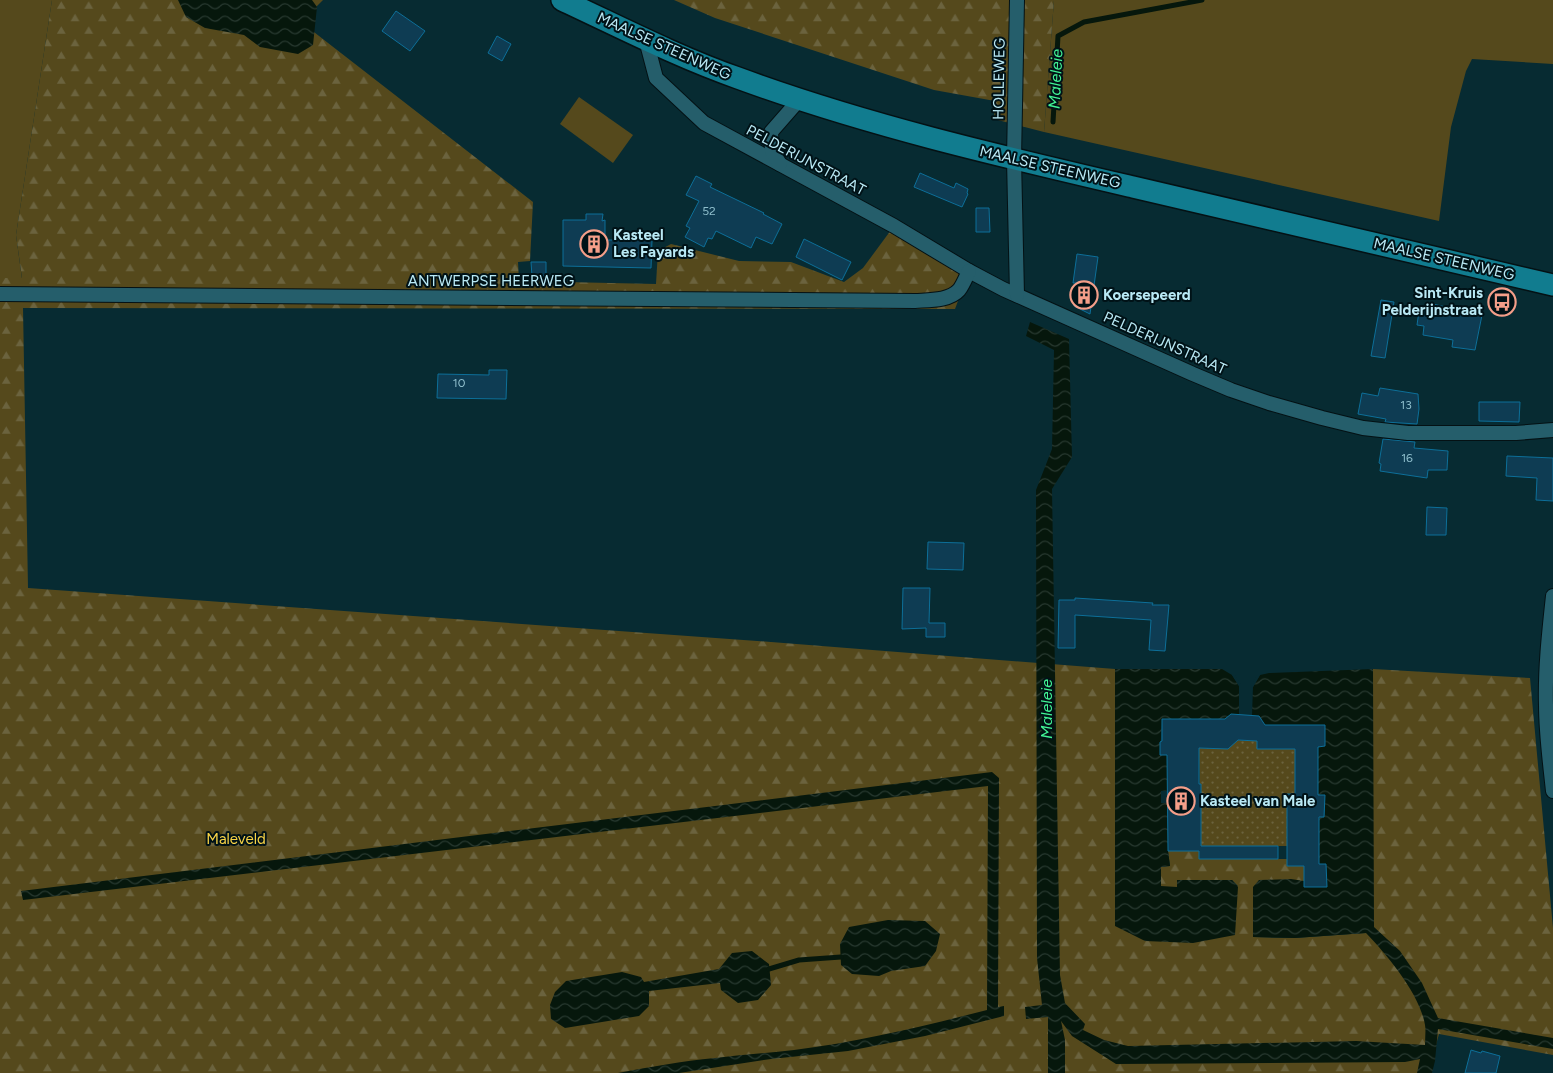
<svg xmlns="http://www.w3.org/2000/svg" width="1553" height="1073" font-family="Figtree,sans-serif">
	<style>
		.grass { fill: #55491c }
		.forest { fill: url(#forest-firs) }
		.park { fill: url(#park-dots) }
		.water { fill: url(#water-waves) }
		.pier { fill: #072b32 }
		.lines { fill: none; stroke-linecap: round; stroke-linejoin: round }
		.stream { stroke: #06170c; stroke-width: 5 }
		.building { fill: #0e3c53; stroke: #0d6f99 }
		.minor-casing { stroke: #041114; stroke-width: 16 }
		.primary-casing { stroke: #041114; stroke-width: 24 }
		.minor { stroke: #255e6b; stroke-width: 14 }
		.primary { stroke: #117c8f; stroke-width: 21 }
		.labels { text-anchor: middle; stroke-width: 4; stroke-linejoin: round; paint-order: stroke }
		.number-label { font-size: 12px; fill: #8ebecc }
		.street-label { font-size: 15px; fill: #b9e9f5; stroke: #001217 }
		.poi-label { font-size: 15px; font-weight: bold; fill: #b9e9f5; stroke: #001217; text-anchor: start }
		.park-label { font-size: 15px; fill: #f8d447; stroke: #001217 }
		.water-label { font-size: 16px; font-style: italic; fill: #42f595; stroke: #001217 }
	</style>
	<defs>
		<pattern id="forest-firs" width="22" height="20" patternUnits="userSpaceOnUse" patternTransform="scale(1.25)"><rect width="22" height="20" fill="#55491c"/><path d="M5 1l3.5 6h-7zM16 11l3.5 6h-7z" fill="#6b633e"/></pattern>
		<pattern id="park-dots" width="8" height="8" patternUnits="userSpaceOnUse" patternTransform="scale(1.25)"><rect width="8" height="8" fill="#55491c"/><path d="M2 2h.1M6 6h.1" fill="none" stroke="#6b633e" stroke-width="1.8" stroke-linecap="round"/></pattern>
		<pattern id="water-waves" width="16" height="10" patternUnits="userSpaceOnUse" patternTransform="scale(1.25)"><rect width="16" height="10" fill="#06170c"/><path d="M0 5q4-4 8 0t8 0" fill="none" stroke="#283930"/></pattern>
	</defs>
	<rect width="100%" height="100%" fill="#072b32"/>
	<g class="grass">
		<path d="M 0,0 L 52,0 L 16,235 L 22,279 L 0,278 Z"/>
		<path d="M 1054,0 L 1553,0 L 1553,64 L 1472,59 L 1466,71 L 1451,127 L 1439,221 L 1044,132 Z"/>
		<path d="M 579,97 L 633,135 L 613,163 L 560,124 Z"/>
	</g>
	<g class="forest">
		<path d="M 52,0 L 323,0 L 301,22 L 533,202 L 530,261 L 518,262 L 519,281 L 656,284 L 658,251 L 671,244 L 739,261 L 791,262 L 844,282 L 863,268 L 894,226 L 969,271 L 955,309 L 23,308 L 28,588 L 771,642 L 1115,669 L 1115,926 L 1238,886 L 1232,880 L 1177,880 L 1177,887 L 1161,887 L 1161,867 L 1170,866 L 1168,851 L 1199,851 L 1199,859 L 1287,859 L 1288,866 L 1304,866 L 1304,881 L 1259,880 L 1253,937 L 1295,938 L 1366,933 L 1373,926 L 1373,669 L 1530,678 L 1553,928 L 1553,1055 L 1439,1034 L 1428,1073 L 0,1073 L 0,278 L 22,278 L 16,235 Z"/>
		<path d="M 674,0 L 1054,0 L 1044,132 L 994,119 L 995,101 L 934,90 L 715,18 Z"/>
	</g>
	<path class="park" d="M 1236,740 L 1257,741 L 1257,749 L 1295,749 L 1295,794 L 1286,795 L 1286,798 L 1288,798 L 1287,846 L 1201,846 L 1199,748 Z"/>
	<g class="water">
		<path d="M 178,0 L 312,0 L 317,7 L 313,45 L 298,54 L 260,47 L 244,35 L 205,28 L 186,17 Z"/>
		<path d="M 1030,322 L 1069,339 L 1072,457 L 1052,489 L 1060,975 L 1065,1003 L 1085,1024 L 1083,1030 L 1104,1040 L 1128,1046 L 1356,1041 L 1425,1045 C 1425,1038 1426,1031 1425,1025 C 1420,994 1387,955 1366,933 L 1295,938 L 1253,937 L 1253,887 L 1259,880 L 1291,879 L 1304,881 L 1304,887 L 1327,887 L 1326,865 L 1319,864 L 1319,817 L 1325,816 L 1325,795 L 1318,795 L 1318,747 L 1325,746 L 1325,725 L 1260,725 L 1229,719 L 1162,719 L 1160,754 L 1167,755 L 1168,791 L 1161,791 L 1161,803 L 1168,803 L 1168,851 L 1170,866 L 1161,867 L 1161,886 L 1177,887 L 1177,880 L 1232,880 L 1238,887 L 1235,935 L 1193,943 L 1145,941 L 1115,926 L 1115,669 L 1222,669 L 1232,675 L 1239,686 L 1253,687 L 1260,675 L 1269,673 L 1373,669 L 1374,927 L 1400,951 L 1422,983 L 1438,1018 L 1553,1038 L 1553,1049 L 1438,1029 L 1435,1061 L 1432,1073 L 1417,1073 L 1420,1059 L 1405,1062 L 1116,1064 L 1072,1036 L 1061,1021 L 1065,1040 L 1065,1073 L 1048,1073 L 1048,1017 L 1026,1019 L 1025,1007 L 1042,1005 L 1037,958 L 1036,490 L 1052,449 L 1054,350 L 1026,336 Z"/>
		<path d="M 992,772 L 999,778 L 998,1007 L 1004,1006 L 1004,1016 L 925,1036 L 848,1051 L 771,1059 L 679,1073 L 618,1073 C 650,1067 682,1061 715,1058 C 741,1055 768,1053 794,1050 C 859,1042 924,1026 987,1010 L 988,786 L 23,900 L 21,891 Z"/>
		<path d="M 888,920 L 925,921 L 940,934 L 936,951 L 925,966 L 891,971 L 879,976 L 852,974 L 841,965 L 840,944 L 849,927 Z"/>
		<path d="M 752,951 L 769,964 L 771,985 L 758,1000 L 738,1003 L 721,990 L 720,983 L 649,991 L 649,1006 L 639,1016 L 565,1028 L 551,1019 L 550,1005 L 555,992 L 566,981 L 622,972 L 641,977 L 644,982 L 719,969 L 732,953 Z"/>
	</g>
	<path class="pier" d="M 1232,675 L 1235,675 L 1241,684 L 1252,684 L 1257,675 L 1260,675 L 1253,687 L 1252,716 L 1239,716 L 1239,686 Z"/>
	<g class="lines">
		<g class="stream">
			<path d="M 1053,122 L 1058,36 L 1084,22 L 1202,0"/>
			<path d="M 769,969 L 799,960 L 841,957"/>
		</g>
	</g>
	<g class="building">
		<path d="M 396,11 L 425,31 L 410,51 L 382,31 Z"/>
		<path d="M 497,36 L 511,44 L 502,61 L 488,53 Z"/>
		<path d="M 920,173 L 954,188 L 956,183 L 968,189 L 967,193 L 968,194 L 962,207 L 914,187 Z"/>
		<path d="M 696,176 L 712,184 L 710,187 L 764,213 L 763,214 L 782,224 L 772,244 L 756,237 L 751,248 L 716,231 L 712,239 L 708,238 L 704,247 L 685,237 L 690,228 L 686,226 L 699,201 L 686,195 Z"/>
		<path d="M 976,208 L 989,208 L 990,232 L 976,232 Z"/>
		<path d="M 586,214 L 603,214 L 602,221 L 605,220 L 605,240 L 652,240 L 651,268 L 563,266 L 563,220 L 586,220 Z"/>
		<path d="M 804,239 L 851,262 L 842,280 L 796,257 Z"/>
		<path d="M 1077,254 L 1098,257 L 1090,314 L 1074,306 L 1077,283 L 1073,283 Z"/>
		<path d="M 531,262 L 546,262 L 546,276 L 532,276 Z"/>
		<path d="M 1381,300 L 1394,302 L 1385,358 L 1371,356 Z"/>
		<path d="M 1428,303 L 1482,315 L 1475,350 L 1452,347 L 1453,340 L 1423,335 L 1424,326 L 1417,325 L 1419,311 L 1426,312 Z"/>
		<path d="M 489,370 L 507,370 L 506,399 L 437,398 L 438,374 L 489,375 Z"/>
		<path d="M 1380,388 L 1418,394 L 1419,409 L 1417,424 L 1385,422 L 1386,419 L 1358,414 L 1362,393 L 1378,396 Z"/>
		<path d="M 1479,402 L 1520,402 L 1519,422 L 1479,421 Z"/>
		<path d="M 1383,439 L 1415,442 L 1414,448 L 1448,451 L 1447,470 L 1428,470 L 1427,478 L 1380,471 L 1381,464 L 1379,463 Z"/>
		<path d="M 1507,456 L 1553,458 L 1553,501 L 1536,500 L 1537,478 L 1506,476 Z"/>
		<path d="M 1427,507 L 1447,508 L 1446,535 L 1426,535 Z"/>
		<path d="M 928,542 L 964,543 L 963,570 L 927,569 Z"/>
		<path d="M 903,588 L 930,588 L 929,623 L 945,623 L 945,637 L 926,637 L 926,628 L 902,629 Z"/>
		<path d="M 1075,598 L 1153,603 L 1152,605 L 1169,605 L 1165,651 L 1149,650 L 1151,620 L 1075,615 L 1075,648 L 1058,648 L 1059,600 L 1075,600 Z"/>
		<path d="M 1231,714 L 1259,716 L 1265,725 L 1325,725 L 1325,746 L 1318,747 L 1318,795 L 1325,795 L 1324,817 L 1319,817 L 1319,864 L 1326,864 L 1327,887 L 1304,887 L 1304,866 L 1287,866 L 1287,794 L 1295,794 L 1295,749 L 1257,749 L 1257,741 L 1238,740 L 1228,749 L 1199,748 L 1199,784 L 1201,784 L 1201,846 L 1278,846 L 1278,859 L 1199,859 L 1199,851 L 1168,851 L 1167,755 L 1160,755 L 1160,742 L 1162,741 L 1162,719 L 1225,719 Z"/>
		<path d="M 1471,1050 L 1481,1053 L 1482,1051 L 1500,1056 L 1496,1073 L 1465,1073 Z"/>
	</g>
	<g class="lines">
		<g class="minor-casing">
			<g id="minor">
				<path d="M 646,40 L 656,78 L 704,123 L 894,226 L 969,271 L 1003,289 L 1193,374 L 1231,390 L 1269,403 L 1322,418 L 1363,428 L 1408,433 L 1516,433 L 1553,430"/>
				<path d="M 780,164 L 772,151 L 771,132 L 799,100"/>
				<path d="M 0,294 L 915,301 C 929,300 949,301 959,290 C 963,285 966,277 969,271"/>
				<path d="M 1017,295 L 1014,159 L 1017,0"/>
				<path d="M 1553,596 C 1549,633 1545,669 1546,705 C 1546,734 1550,762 1553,791"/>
			</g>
		</g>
		<g class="primary-casing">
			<path id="primary" d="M 562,0 C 620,27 678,57 738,78 C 866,125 1000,156 1133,187 C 1273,219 1413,252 1553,285"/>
		</g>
		<use href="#minor" class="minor"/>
		<use href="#primary" class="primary"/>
	</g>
	<defs>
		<g id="building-ring" transform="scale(1.4375)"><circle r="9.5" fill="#001217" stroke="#f49e89" stroke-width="1.5"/><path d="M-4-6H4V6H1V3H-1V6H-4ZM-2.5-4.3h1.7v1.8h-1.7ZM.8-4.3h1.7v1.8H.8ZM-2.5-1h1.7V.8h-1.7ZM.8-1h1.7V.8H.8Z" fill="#f49e89"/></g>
		<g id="bus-ring" transform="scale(1.4375)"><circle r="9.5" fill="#001217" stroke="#f49e89" stroke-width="1.5"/><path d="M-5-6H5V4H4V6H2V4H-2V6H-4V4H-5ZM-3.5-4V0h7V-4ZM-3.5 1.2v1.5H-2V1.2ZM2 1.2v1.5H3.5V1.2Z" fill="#f49e89"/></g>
	</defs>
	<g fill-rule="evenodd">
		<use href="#building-ring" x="594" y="244"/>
		<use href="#building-ring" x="1084" y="295"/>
		<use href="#bus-ring" x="1502" y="302"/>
		<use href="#building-ring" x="1181" y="801"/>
	</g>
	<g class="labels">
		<g class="number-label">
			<text x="709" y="215">52</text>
			<text x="459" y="387">10</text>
			<text x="1406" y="409">13</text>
			<text x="1407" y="462">16</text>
		</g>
		<g class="street-label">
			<text transform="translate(664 46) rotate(24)" y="5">MAALSE STEENWEG</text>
			<text transform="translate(999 79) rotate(-89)" y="5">HOLLEWEG</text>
			<text transform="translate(806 160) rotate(28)" y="5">PELDERIJNSTRAAT</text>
			<text transform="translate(1050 167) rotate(13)" y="5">MAALSE STEENWEG</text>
			<text transform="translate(1444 259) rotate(13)" y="5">MAALSE STEENWEG</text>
			<text x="491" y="286">ANTWERPSE HEERWEG</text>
			<text transform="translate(1165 343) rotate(24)" y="5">PELDERIJNSTRAAT</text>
		</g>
		<g class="poi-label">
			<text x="613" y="240">Kasteel<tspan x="613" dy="17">Les Fayards</tspan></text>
			<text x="1483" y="298" text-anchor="end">Sint-Kruis<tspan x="1483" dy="17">Pelderijnstraat</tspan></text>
			<text x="1103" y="300">Koersepeerd</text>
			<text x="1200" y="806">Kasteel van Male</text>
		</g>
		<g class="park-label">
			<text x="236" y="844">Maleveld</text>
		</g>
		<g class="water-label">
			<text transform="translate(1055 79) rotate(-87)" y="6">Maleleie</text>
			<text transform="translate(1046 709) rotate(-90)" y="6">Maleleie</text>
		</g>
	</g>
</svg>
